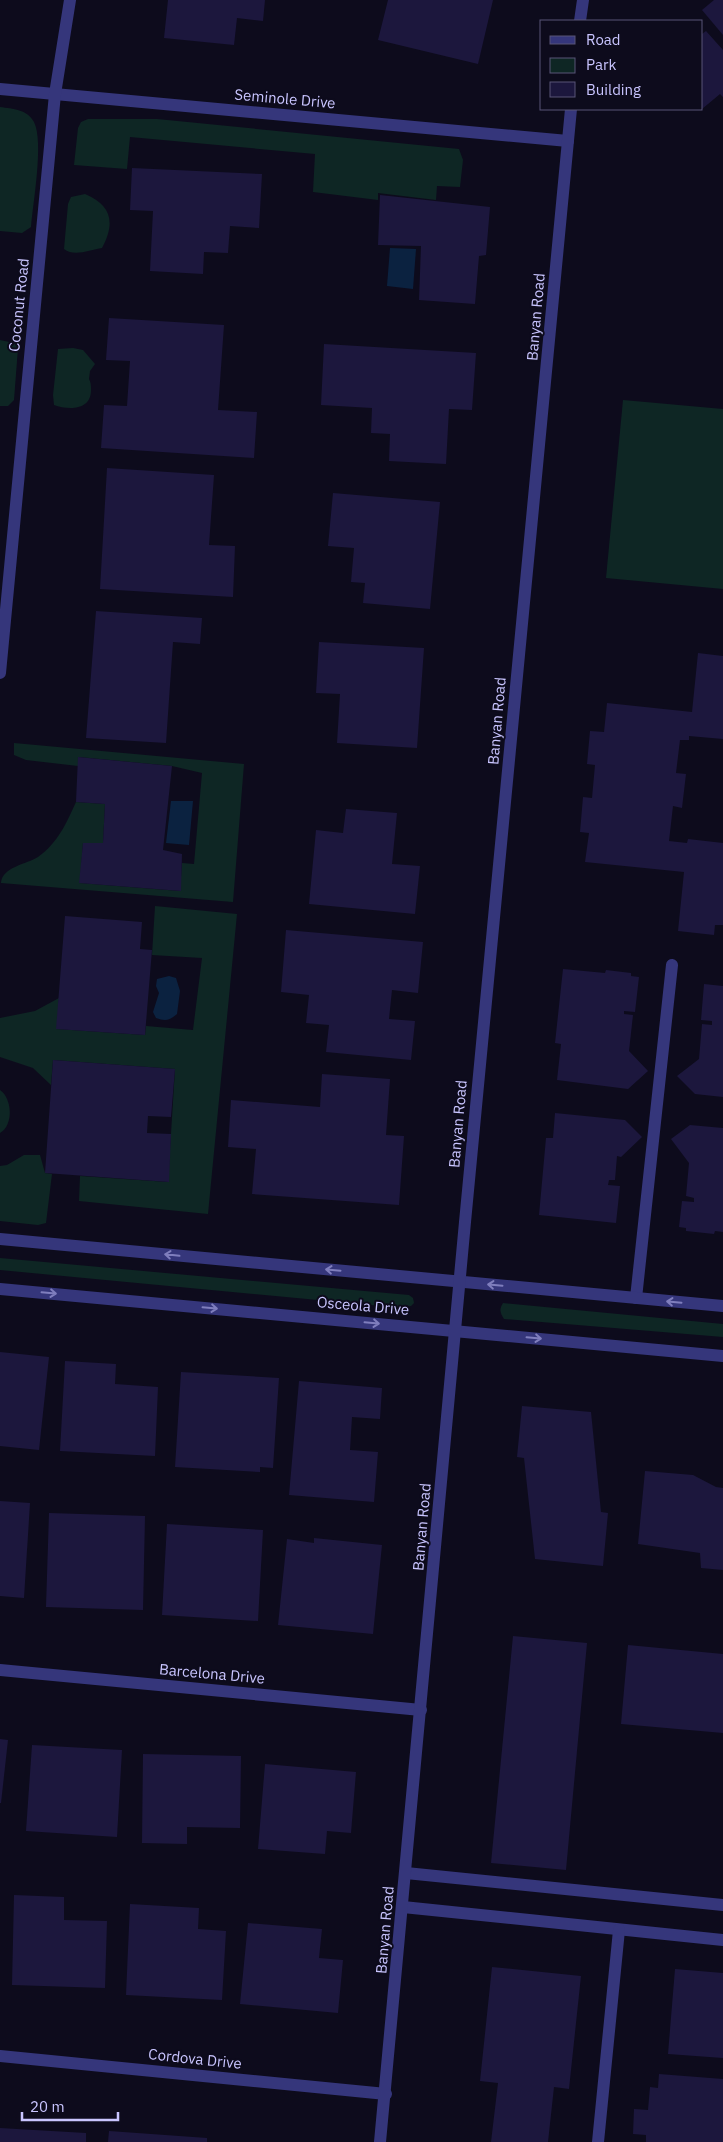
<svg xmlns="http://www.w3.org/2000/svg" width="723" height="2142" font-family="'IBM Plex Sans',sans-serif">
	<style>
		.green { fill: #0e2624 }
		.water { fill: #0b2240 }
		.building { fill: #1c173d }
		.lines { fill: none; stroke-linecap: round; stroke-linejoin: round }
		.lane { stroke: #35367b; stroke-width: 12 }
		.street { stroke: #35367b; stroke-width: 12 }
		.oneway { stroke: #7f7ebd }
		.labels { text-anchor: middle; stroke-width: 4; stroke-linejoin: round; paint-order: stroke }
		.street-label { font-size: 15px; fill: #c9c5ff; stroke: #0d0b1c }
	</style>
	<rect width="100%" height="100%" fill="#0d0b1c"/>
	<g class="green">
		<path d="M 0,107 C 13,109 27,109 34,122 C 44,142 33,203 31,227 L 22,233 L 0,231 Z"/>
		<path d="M 88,119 L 157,119 L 459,149 L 463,160 L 460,187 L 437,186 L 436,200 L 378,193 L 378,200 L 313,192 L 315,154 L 130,137 L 127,169 L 74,165 L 78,128 L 81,122 Z"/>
		<path d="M 85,194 C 111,205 116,222 102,248 C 90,250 74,257 64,249 L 68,204 L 71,197 Z"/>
		<path d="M 0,340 L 14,343 L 18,348 L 14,400 L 8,406 L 0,406 Z"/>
		<path d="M 73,348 L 83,350 L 95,364 L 90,371 L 89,379 C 91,383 91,386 91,390 C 91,411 68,410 54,405 L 53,395 L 58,349 Z"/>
		<path d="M 623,400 L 723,409 L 723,589 L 606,578 Z"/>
		<path d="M 14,743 L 244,764 L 233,902 L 1,883 C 2,867 27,864 38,857 C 58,843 67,822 76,802 L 105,804 L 103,843 L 83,843 L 80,883 L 180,891 L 182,863 L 194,864 L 202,773 L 172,766 L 79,757 L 78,766 L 26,760 L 14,755 Z"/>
		<path d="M 155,906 L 237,914 L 208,1214 L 79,1201 L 80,1176 L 168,1182 L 175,1069 L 53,1060 L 51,1085 L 33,1068 L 0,1057 L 0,1018 L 35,1011 L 59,998 L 57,1029 L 145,1035 L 146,1026 L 193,1030 L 202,958 L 152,955 Z"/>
		<path d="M 0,1090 C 12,1098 14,1125 0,1133 Z"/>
		<path d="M 24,1155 L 40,1155 L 45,1173 L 52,1174 L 46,1223 L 38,1225 L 0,1221 L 0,1166 L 7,1165 Z"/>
		<path d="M 0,1258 L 409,1295 L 413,1298 L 414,1303 L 411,1306 L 403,1308 L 0,1270 Z"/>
		<path d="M 503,1303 L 723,1324 L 723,1337 L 504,1319 C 500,1313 499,1309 503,1303 Z"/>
	</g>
	<g class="water">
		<path d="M 390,248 L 416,249 L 413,289 L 387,286 Z"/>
		<path d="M 171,801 L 193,801 L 189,845 L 166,843 Z"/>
		<path d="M 169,976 L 176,978 L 180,991 L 177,1014 C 169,1021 165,1021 156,1018 L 153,1012 L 159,993 L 156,986 L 157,979 Z"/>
	</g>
	<g class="building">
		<path d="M 168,0 L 265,0 L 263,21 L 237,18 L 234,45 L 164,38 Z"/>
		<path d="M 388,0 L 493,0 L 478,64 L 378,40 Z"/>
		<path d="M 714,0 L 723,0 L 723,35 L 702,10 Z"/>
		<path d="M 706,31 L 723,50 L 723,97 L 720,94 L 702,109 L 702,34 Z"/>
		<path d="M 132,168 L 262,174 L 259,228 L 230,226 L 228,253 L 204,252 L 203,274 L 150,271 L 153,211 L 130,210 Z"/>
		<path d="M 380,195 L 490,207 L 486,255 L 479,256 L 475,304 L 419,300 L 421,246 L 378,245 Z"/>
		<path d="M 109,318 L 224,325 L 218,410 L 257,412 L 254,458 L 101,448 L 104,405 L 127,406 L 130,361 L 106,360 Z"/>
		<path d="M 324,344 L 476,353 L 472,410 L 449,409 L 446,464 L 389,461 L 390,434 L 371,433 L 372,408 L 321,405 Z"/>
		<path d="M 107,468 L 214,475 L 209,545 L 235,546 L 233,597 L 100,589 Z"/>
		<path d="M 333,493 L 440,502 L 430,609 L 363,603 L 365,583 L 351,582 L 354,548 L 328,546 Z"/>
		<path d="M 96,611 L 202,618 L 200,644 L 173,642 L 166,743 L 86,738 Z"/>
		<path d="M 319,642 L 424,648 L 417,748 L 337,743 L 340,694 L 316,693 Z"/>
		<path d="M 698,653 L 723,656 L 723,739 L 689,736 L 689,740 L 680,740 L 676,773 L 686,774 L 682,808 L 673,806 L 669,841 L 687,843 L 688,839 L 723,843 L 723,925 L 715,925 L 714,935 L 678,931 L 684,872 L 585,862 L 589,833 L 580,832 L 583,797 L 592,798 L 595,765 L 587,764 L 590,731 L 604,732 L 607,703 L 692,712 Z"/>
		<path d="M 78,757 L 172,766 L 163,850 L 182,854 L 181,891 L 79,883 L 83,843 L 103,843 L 105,804 L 76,802 Z"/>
		<path d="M 346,809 L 397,813 L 392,864 L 420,866 L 415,914 L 309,904 L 316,830 L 343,833 Z"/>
		<path d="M 65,916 L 142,922 L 140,949 L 152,950 L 145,1035 L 56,1029 Z"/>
		<path d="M 286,930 L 423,942 L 418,993 L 392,990 L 389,1019 L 415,1021 L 411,1060 L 326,1052 L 329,1025 L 306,1023 L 309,995 L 281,992 Z"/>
		<path d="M 563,969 L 605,973 L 606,970 L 631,973 L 631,976 L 639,977 L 635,1012 L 624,1011 L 624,1014 L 633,1015 L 629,1051 L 648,1071 L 628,1089 L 557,1080 L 561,1044 L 555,1043 Z"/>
		<path d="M 704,984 L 723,986 L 723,1097 L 695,1094 L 677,1076 L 699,1059 L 702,1024 L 712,1025 L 712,1021 L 701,1020 Z"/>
		<path d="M 53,1060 L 175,1069 L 171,1117 L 148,1116 L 147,1133 L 171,1134 L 169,1182 L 45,1173 Z"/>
		<path d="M 322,1074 L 390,1079 L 386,1135 L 404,1136 L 399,1205 L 252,1194 L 256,1149 L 228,1147 L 231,1100 L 320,1107 Z"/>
		<path d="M 555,1113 L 625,1120 L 642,1137 L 621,1157 L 617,1156 L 615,1180 L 609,1180 L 608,1185 L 620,1186 L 616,1223 L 539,1215 L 546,1138 L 553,1138 Z"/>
		<path d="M 690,1125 L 723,1128 L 723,1232 L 715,1231 L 714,1234 L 686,1231 L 686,1228 L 679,1227 L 682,1201 L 694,1202 L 694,1198 L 686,1196 L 689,1163 L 671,1139 Z"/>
		<path d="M 0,1352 L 49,1357 L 39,1450 L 0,1446 Z"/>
		<path d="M 65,1361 L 116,1364 L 115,1384 L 158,1387 L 155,1456 L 60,1451 Z"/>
		<path d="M 181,1372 L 279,1378 L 273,1468 L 260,1467 L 260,1472 L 175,1467 Z"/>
		<path d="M 299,1381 L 382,1388 L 380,1419 L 352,1417 L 350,1450 L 378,1452 L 374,1502 L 289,1495 Z"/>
		<path d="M 522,1406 L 591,1412 L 601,1512 L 608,1513 L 603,1566 L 535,1559 L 524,1458 L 517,1457 Z"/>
		<path d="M 645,1471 L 693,1475 L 716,1487 L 723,1488 L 723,1570 L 701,1568 L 700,1553 L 638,1544 Z"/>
		<path d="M 0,1501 L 30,1503 L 24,1598 L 0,1596 Z"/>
		<path d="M 49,1513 L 145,1516 L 143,1610 L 46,1607 Z"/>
		<path d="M 167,1524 L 263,1530 L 258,1621 L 162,1615 Z"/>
		<path d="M 314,1538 L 382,1545 L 373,1634 L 278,1625 L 287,1539 L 314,1543 Z"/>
		<path d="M 513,1636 L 587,1643 L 566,1870 L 491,1863 Z"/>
		<path d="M 628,1645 L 723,1654 L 723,1733 L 621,1724 Z"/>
		<path d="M 0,1739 L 8,1740 L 1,1803 L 0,1803 Z"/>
		<path d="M 32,1745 L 122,1750 L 117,1837 L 26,1831 Z"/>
		<path d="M 143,1754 L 241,1756 L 240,1828 L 187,1827 L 187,1844 L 142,1843 Z"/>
		<path d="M 265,1764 L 356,1772 L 351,1833 L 327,1831 L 325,1854 L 258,1849 Z"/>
		<path d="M 14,1895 L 64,1897 L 64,1920 L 107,1921 L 105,1988 L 12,1985 Z"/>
		<path d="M 130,1904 L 199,1908 L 198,1929 L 226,1931 L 222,2000 L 126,1995 Z"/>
		<path d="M 248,1923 L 322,1929 L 319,1958 L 343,1960 L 338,2013 L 240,2004 Z"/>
		<path d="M 492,1967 L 581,1976 L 569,2089 L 554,2087 L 548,2142 L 491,2142 L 498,2083 L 480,2081 Z"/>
		<path d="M 675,1969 L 723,1973 L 723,2058 L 668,2054 Z"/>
		<path d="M 659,2074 L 723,2079 L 723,2142 L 646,2142 L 646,2135 L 633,2134 L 634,2109 L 648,2110 L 650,2087 L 658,2088 Z"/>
		<path d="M 0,2128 L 86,2133 L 86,2142 L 0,2142 Z"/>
		<path d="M 109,2131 L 207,2138 L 207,2142 L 108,2142 Z"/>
	</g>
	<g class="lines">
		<g class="lane">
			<path d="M 636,1298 L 672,965"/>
			<path d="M 406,1873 L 723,1905"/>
			<path d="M 403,1907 L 723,1940"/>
			<path d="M 598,2142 L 619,1930"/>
		</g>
		<g class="street">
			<path d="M 580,21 L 583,0"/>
			<path d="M 0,89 L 568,141"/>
			<path d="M 0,673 L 55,94 L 70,0"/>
			<path d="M 0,1239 L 723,1306"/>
			<path d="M 0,1289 L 723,1356"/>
			<path d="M 0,1670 L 421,1710"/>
			<path d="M 0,2056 L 386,2094"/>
			<path d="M 380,2142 L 465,1222 L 571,109"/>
		</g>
	</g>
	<defs><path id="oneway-shaft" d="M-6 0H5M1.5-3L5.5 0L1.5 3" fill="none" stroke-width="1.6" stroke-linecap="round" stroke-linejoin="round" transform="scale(1.25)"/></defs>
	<g class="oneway">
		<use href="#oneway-shaft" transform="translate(172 1255) rotate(-174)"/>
		<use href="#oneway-shaft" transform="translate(333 1270) rotate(-175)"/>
		<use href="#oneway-shaft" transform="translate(495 1285) rotate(-175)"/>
		<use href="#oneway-shaft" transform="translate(49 1293) rotate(5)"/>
		<use href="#oneway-shaft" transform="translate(674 1302) rotate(-175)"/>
		<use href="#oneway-shaft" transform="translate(210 1308) rotate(5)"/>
		<use href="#oneway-shaft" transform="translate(372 1323) rotate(5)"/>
		<use href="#oneway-shaft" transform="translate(534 1338) rotate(5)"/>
	</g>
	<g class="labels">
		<g class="street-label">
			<text transform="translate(285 99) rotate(5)" y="5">Seminole Drive</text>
			<text transform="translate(19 305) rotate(-84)" y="5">Coconut Road</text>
			<text transform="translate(536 317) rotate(-85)" y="5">Banyan Road</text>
			<text transform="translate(497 721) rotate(-85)" y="5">Banyan Road</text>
			<text transform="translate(458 1124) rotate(-85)" y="5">Banyan Road</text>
			<text transform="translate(363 1306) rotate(5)" y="5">Osceola Drive</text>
			<text transform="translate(422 1527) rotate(-85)" y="5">Banyan Road</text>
			<text transform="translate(212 1674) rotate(5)" y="5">Barcelona Drive</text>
			<text transform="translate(385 1930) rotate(-85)" y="5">Banyan Road</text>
			<text transform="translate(195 2059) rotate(6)" y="5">Cordova Drive</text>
		</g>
	</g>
	<rect x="540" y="20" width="162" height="90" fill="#0d0b1c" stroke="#585577"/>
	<rect x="550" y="36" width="25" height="8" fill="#35367b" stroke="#585577"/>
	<text x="586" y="45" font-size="15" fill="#c9c5ff">Road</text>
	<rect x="550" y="58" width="25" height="15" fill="#0e2624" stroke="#585577"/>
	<text x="586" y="70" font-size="15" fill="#c9c5ff">Park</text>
	<rect x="550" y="82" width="25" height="15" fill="#1c173d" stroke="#585577"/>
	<text x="586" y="95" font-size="15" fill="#c9c5ff">Building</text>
	<path d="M22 2112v8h96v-8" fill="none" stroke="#c9c5ff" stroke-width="2.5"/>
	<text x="30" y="2112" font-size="15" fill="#c9c5ff" stroke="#0d0b1c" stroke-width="4" paint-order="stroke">20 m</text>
</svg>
